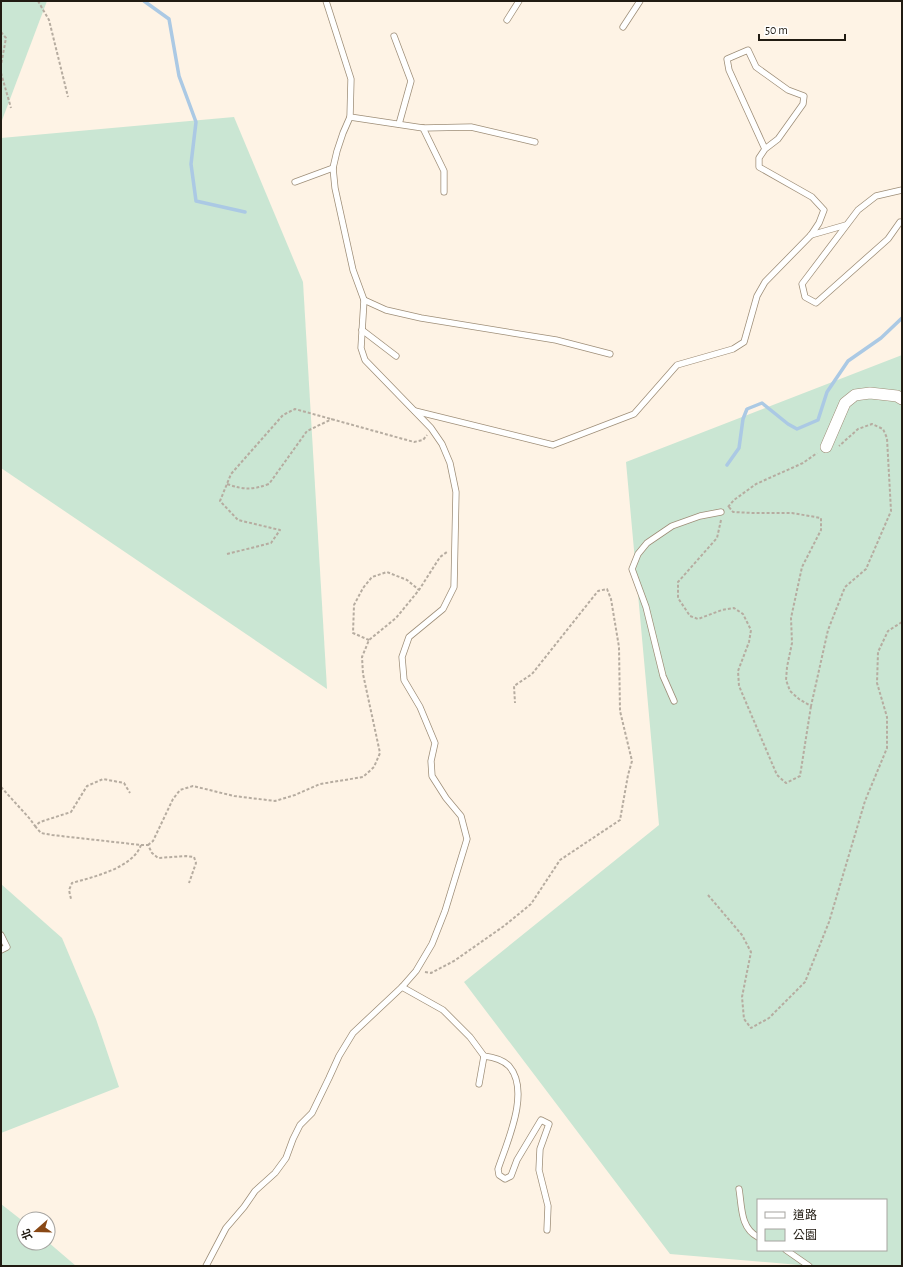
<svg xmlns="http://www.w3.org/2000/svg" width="903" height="1267" font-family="'Alegreya Sans','Noto Sans TC',sans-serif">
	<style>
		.green { fill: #cae6d3; fill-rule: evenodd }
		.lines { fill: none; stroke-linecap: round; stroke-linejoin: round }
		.stream { stroke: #abc9e4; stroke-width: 3.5 }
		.lane-casing { stroke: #9e8e78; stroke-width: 7 }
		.street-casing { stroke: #9e8e78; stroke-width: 12 }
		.path { stroke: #b6aca0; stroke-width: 2; stroke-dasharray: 3 2; stroke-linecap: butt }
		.lane { stroke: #fff; stroke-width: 5.5 }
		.street { stroke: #fff; stroke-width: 11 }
	</style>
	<rect width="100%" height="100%" fill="#fef3e5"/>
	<g class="green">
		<path d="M 1,1 L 47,1 L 1,123 Z"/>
		<path d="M 234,117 L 303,282 L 327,689 L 1,468 L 1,138 Z"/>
		<path d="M 902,355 L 902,1266 L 811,1266 L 670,1254 L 464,982 L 659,825 L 626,462 ZM 758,1200 L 886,1200 L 886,1250 L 758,1250 Z"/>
		<path d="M 1,884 L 62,938 L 96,1019 L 119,1087 L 1,1133 Z"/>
		<path d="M 1,1204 L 24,1222 L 24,1243 L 48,1242 L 76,1266 L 1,1266 Z"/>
	</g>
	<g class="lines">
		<g class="stream">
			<path d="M 144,1 L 169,19 L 179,76 L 196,122 L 191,164 L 196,201 L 245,212"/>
			<path d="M 727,465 L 739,448 L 743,419 L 747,409 L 762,403 L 788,424 L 797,429 L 818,420 L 827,392 L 848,361 L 881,338 L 902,318"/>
		</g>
		<g class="lane-casing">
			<g id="lane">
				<path d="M 507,20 L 519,1"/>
				<path d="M 623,27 L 640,1"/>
				<path d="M 394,36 L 411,81 L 399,124"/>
				<path d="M 350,117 L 423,128 L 471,127 L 535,142"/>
				<path d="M 423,128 L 444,171 L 444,192"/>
				<path d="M 295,182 L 333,168"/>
				<path d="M 902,190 L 876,196 L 858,210 L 802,284 L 805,297 L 816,303 L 888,239 L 900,222 L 902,222"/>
				<path d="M 811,235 L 846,225"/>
				<path d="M 364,300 L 386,310 L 421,318 L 556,340 L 610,354"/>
				<path d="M 362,330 L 396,356"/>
				<path d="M 415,411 L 553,445 L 634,414 L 677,365 L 733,349 L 744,342 L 757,296 L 765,282 L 811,235 L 819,223 L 824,210 L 812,197 L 759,167 L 759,158 L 765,149 L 729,70 L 727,59 L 748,50 L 756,67 L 788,90 L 804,96 L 803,104 L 778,139 L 765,149"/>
				<path d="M 674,701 L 663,676 L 646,607 L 632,569 L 638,554 L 647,543 L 672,526 L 700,516 L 721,512"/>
				<path d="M 1,935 L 7,947 L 1,950"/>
				<path d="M 402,987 L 443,1010 L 470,1037 L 484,1056 C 492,1057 503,1060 509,1066 C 531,1091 507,1142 498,1169 L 499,1175 L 505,1179 L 511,1176 L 517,1160 L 541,1120 L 549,1124 L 540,1149 L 539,1170 L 548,1206 L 547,1230"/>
				<path d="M 479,1084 L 484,1056"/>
				<path d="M 739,1189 C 742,1206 740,1228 758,1237"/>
				<path d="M 786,1250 L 809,1266"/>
				<path d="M 206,1266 L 226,1228 L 244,1207 L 255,1191 L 275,1173 L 286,1158 L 293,1139 L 300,1125 L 312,1113 L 329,1078 L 339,1056 L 353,1033 L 402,987 L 416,971 L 432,944 L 445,911 L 467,839 L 461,816 L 446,798 L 432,776 L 431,761 L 435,743 L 420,707 L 404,680 L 402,657 L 409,637 L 443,609 L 454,587 L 456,492 L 450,463 L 442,444 L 431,428 L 365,360 L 361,348 L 364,300 L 353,270 L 335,188 L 333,168 L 337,151 L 343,133 L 350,117 L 351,79 L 326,1"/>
			</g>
		</g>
		<g class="street-casing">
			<path id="street" d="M 826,447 L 845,403 L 855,395 L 870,393 L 897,396 L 902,399"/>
		</g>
		<g class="path">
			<path d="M 38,1 L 49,20 L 68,97"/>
			<path d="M 1,32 L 6,38 L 1,65"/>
			<path d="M 1,73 L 11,108"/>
			<path d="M 227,484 C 244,490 252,490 269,484 L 307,431 L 332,419"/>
			<path d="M 728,507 L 734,500 L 756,484 L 803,463 L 817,453"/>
			<path d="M 729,507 L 733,512 L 753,513 L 792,513 L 821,518 L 821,530 L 802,567 L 791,618 L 792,643 L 787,667 L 786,680 L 790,691 L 799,699 L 811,706 L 828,630 L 845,587 L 866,569 L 891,511 L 887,438 L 883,429 L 872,424 L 858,429 L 839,446"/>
			<path d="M 721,520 L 717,538 L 678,582 L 678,598 L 690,616 L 698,619 L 722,610 L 734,608 L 743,614 L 751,630 L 749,642 L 738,671 L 739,686 L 777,775 L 786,783 L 800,776 L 811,706"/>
			<path d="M 227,554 L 271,543 L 280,530 L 238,520 L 220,501 L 231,474 L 283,415 L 295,409 L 414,442 L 423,440 L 427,435"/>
			<path d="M 369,640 L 353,633 L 354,605 L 363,588 L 372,577 L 387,572 L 407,580 L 419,590"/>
			<path d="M 1,787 L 30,819 L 35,826 L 40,822 L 71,812 L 87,786 L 103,779 L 124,783 L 130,793"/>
			<path d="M 35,826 L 41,833 L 52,835 L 141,845 C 133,868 93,877 72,883 L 69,890 L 71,899"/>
			<path d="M 141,845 L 148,845 L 152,853 L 158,858 L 186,856 L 194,857 L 196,863 L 189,883"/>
			<path d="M 148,845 L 153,841 L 173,799 L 180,790 L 193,786 L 234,796 L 275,801 L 295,795 L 320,784 L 363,777 L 374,767 L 380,753 L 363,674 L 362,657 L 369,640 L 396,618 L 419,590 L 440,557 L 447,552"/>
			<path d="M 708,895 L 742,935 L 751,952 L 742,997 L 744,1019 L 751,1028 L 769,1018 L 805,982 L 829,922 L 865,801 L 887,748 L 887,717 L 877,683 L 878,652 L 888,631 L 902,622"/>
			<path d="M 425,972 L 431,973 L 454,961 L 504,926 L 531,904 L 560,860 L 620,820 L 628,775 L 632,761 L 620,711 L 619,647 L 611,599 L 607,589 L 598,591 L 532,674 L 514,686 L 515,703"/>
		</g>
		<use href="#lane" class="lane"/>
		<use href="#street" class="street"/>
	</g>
	<rect width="903" height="1267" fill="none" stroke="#211b12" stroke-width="4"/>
	<rect x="757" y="1199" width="130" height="52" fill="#ffffff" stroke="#a6a4a0"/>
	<rect x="765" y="1212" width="20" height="6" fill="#ffffff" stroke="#a6a4a0"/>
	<text x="793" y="1219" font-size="12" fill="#211b12">道路</text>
	<rect x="765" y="1229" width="20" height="12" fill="#cae6d3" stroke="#a6a4a0"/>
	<text x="793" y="1239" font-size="12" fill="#211b12">公園</text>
	<g transform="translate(36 1231) rotate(250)"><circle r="19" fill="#ffffff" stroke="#a6a4a0"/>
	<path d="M0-3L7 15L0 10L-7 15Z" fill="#894815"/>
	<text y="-6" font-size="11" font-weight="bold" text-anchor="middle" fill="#211b12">北</text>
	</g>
	<path d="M759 34v6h86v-6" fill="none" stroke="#211b12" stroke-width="2"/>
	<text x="765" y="34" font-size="12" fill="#211b12" stroke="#ffffff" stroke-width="3" paint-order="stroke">50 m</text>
</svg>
